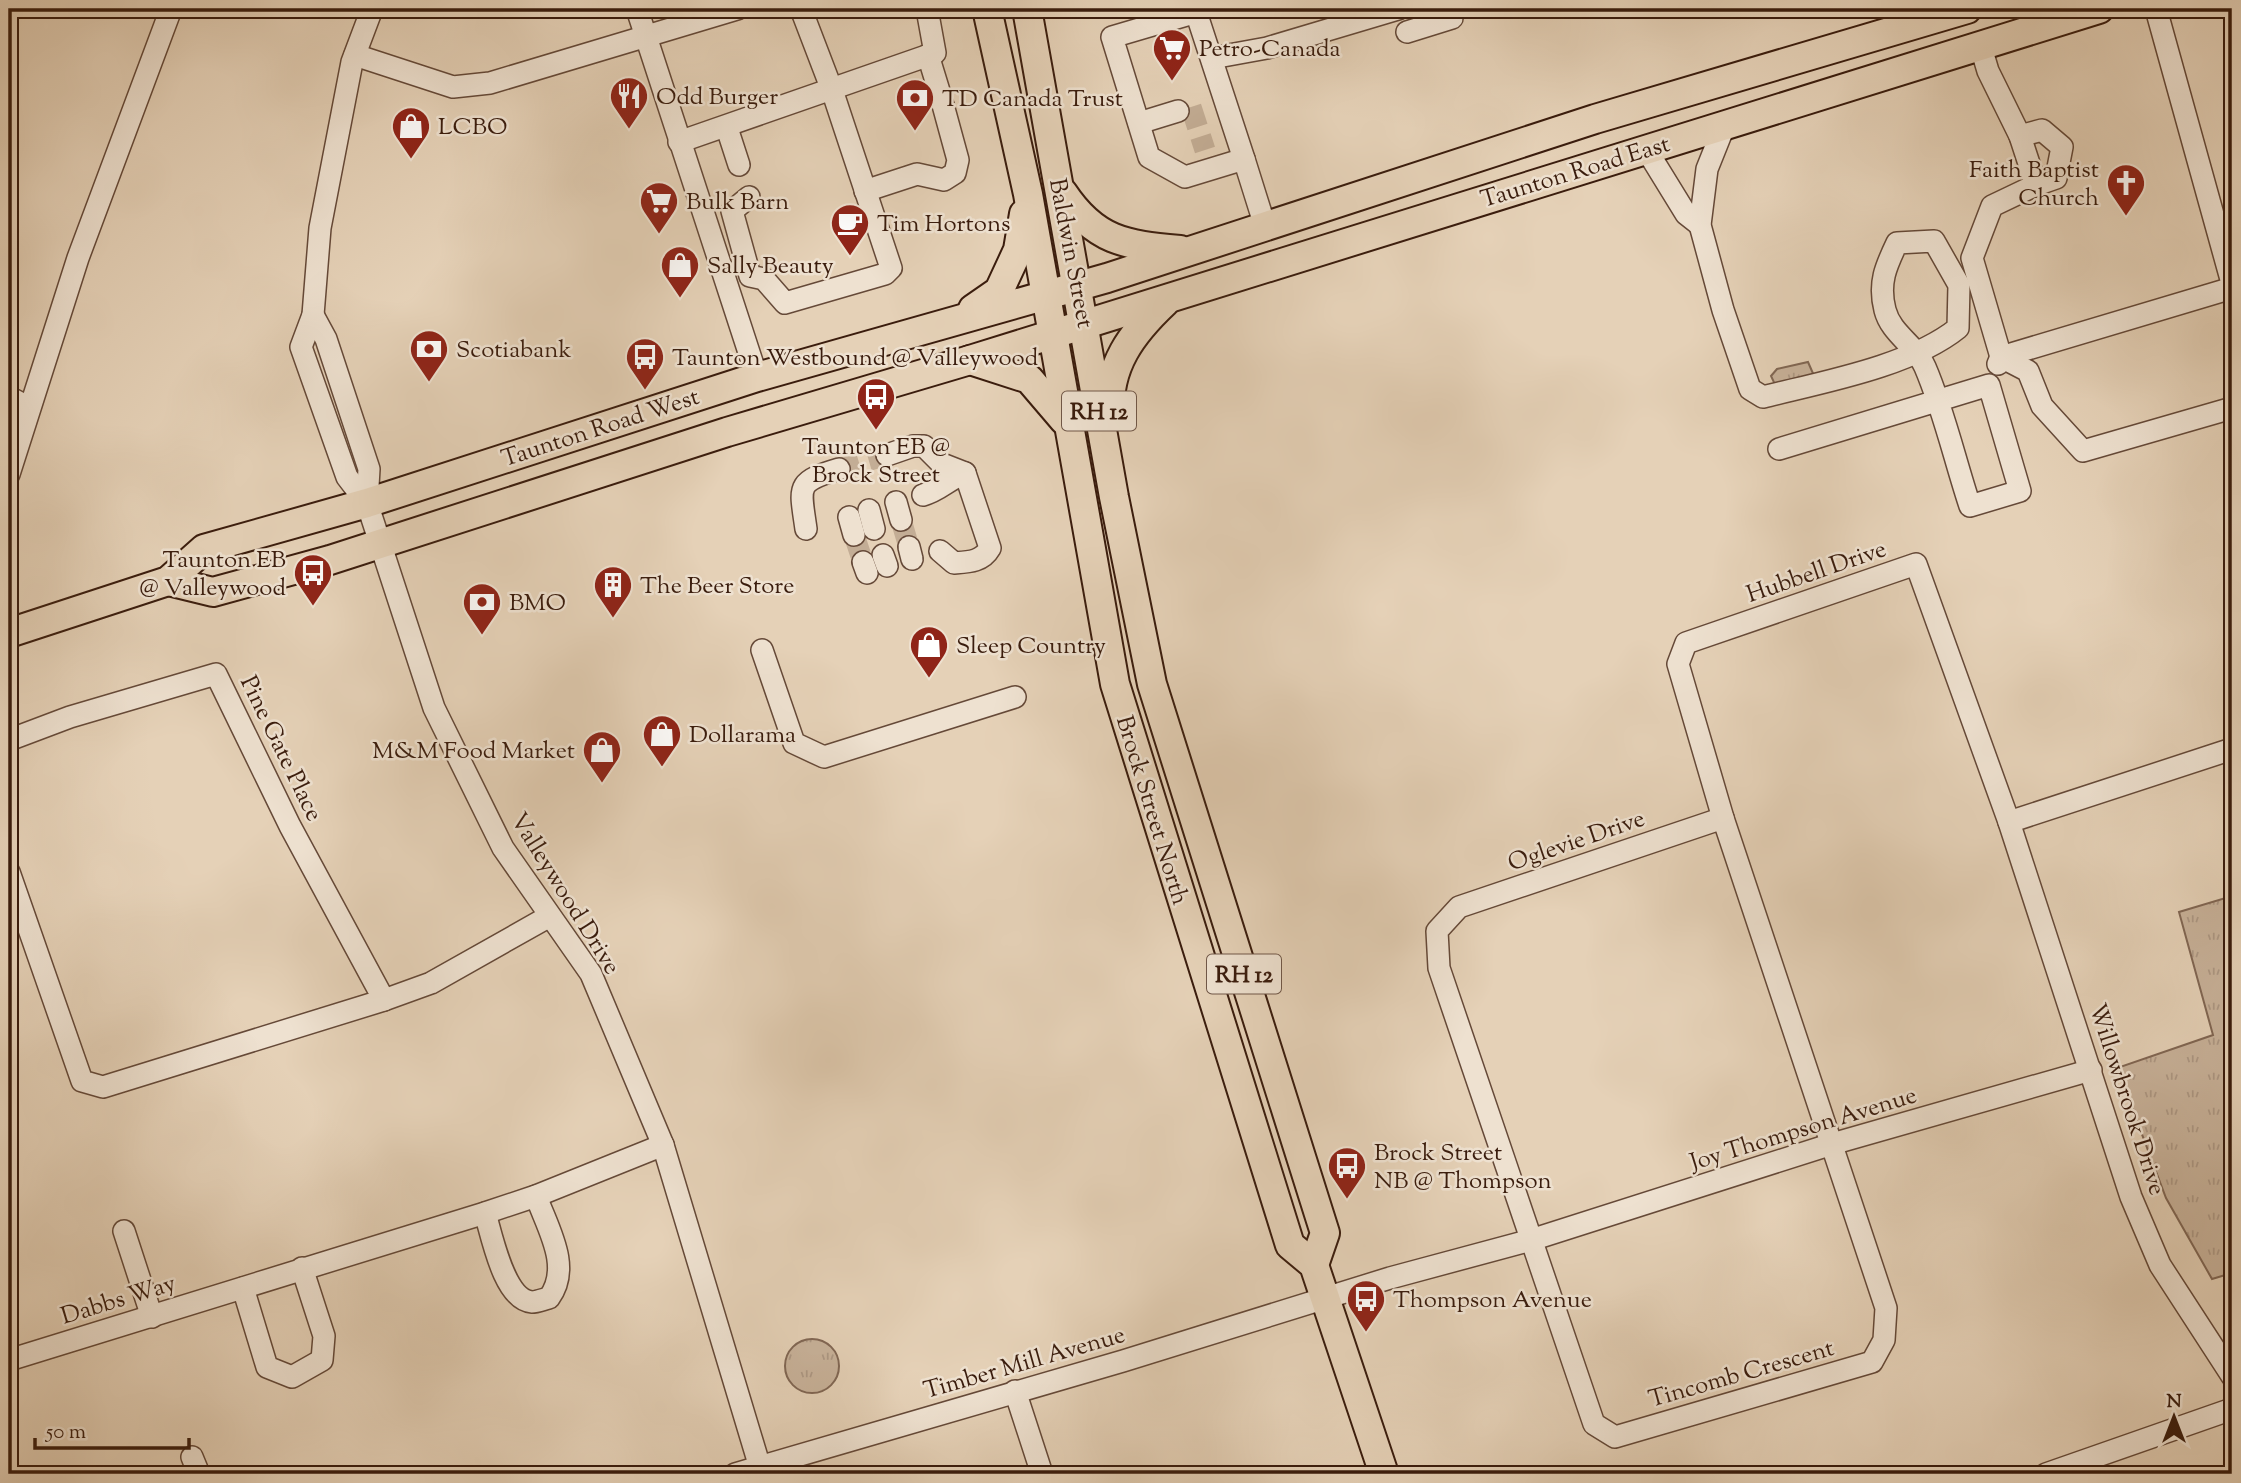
<svg xmlns="http://www.w3.org/2000/svg" width="2241" height="1483" font-family="'Sorts Mill Goudy',serif">
	<style>
		.grass { fill: url(#grass-tufts); stroke: #816754; stroke-width: 2 }
		.lines { fill: none; stroke-linecap: round; stroke-linejoin: round }
		.minor-tunnel { stroke: #c3ad95; stroke-width: 21; stroke-dasharray: 21 10; stroke-linecap: butt }
		.minor-casing { stroke: #654938; stroke-width: 24 }
		.major-casing { stroke: #3a1c0d; stroke-width: 32 }
		.minor { stroke: #eee1d0; stroke-width: 21 }
		.major { stroke: #e5d1b7; stroke-width: 28 }
		.labels { text-anchor: middle; stroke-width: 5; stroke-linejoin: round; paint-order: stroke }
		.shield { fill: #eee1d0; stroke: #705748; stroke-width: 2 }
		.shield-label { font-size: 23px; font-weight: bold; fill: #3a1c0d }
		.poi-label { font-size: 24px; fill: #3a1c0d; stroke: #eee1d0; text-anchor: start }
		.street-label { font-size: 24px; fill: #3a1c0d; stroke: #eee1d0 }
	</style>
	<defs>
		<pattern id="grass-tufts" width="24" height="20" patternUnits="userSpaceOnUse" patternTransform="scale(1.75)"><rect width="24" height="20" fill="#c8b29a"/><path d="M3 7l-1-3M5 7V3M7 7l1-3M15 17l-1-3M17 17v-4M19 17l1-3" fill="none" stroke="#ad9884"/></pattern>
	</defs>
	<rect width="100%" height="100%" fill="#e5d1b7"/>
	<filter id="stains"><feTurbulence type="fractalNoise" baseFrequency=".00286" numOctaves="4"/><feColorMatrix values="0 0 0 0 .2 0 0 0 0 .09 0 0 0 0 .02 0 0 0 .5 -.17"/></filter>
	<radialGradient id="worn" r=".72"><stop offset=".6" stop-color="#630" stop-opacity="0"/><stop offset="1" stop-color="#630" stop-opacity=".3"/></radialGradient>
	<g class="grass">
		<path d="M 1808,362 L 1815,378 L 1778,391 L 1771,376 L 1777,369 Z"/>
		<path d="M 2232,896 L 2232,1273 L 2212,1279 L 2166,1198 L 2117,1068 L 2213,1035 L 2179,912 Z"/>
		<circle cx="812" cy="1366" r="27"/>
	</g>
	<g class="lines">
		<g class="minor-tunnel">
			<path d="M 1191,107 L 1205,150"/>
			<path d="M 839,469 L 887,455"/>
			<path d="M 901,520 L 909,547"/>
			<path d="M 854,535 L 863,562"/>
		</g>
		<g class="minor-casing">
			<g id="minor">
				<path d="M 637,9 L 757,377"/>
				<path d="M 1195,9 L 1244,159"/>
				<path d="M 2156,9 L 2232,283"/>
				<path d="M 1197,12 L 1112,37 L 1149,157 L 1185,177 L 1244,159 L 1265,226"/>
				<path d="M 1407,32 L 1452,18 L 1452,9"/>
				<path d="M 1980,44 L 1988,71 L 2020,136 L 2036,185 L 1992,206 L 1972,258 L 2001,357 L 2232,288"/>
				<path d="M 355,55 L 453,87 L 490,83 L 737,9"/>
				<path d="M 928,55 L 939,91"/>
				<path d="M 1212,58 L 1267,48 L 1398,9"/>
				<path d="M 1139,123 L 1178,111"/>
				<path d="M 1725,124 L 1707,169 L 1700,225 L 1723,310 L 1750,389 L 1763,397 C 1823,382 1911,366 1958,328 L 1959,285 L 1934,241 L 1897,243 C 1886,266 1878,283 1885,310 C 1891,334 1916,345 1925,367 C 1944,411 1955,461 1970,506 L 2020,491 L 1989,385 L 1779,449"/>
				<path d="M 727,128 L 739,165"/>
				<path d="M 2020,136 L 2042,130 L 2062,147 L 2056,178 L 2036,185"/>
				<path d="M 679,142 L 935,53 L 927,9"/>
				<path d="M 1646,149 L 1686,214 L 1700,225"/>
				<path d="M 865,191 L 917,174 L 944,180 L 955,173 L 958,160 L 943,105"/>
				<path d="M 749,197 L 732,211 L 750,276 L 764,279 L 785,303 L 885,274 L 891,268 L 832,90 L 801,9"/>
				<path d="M 313,315 L 326,339 L 369,469 L 367,503 L 434,708 L 503,848 L 591,974 L 663,1145 L 762,1474"/>
				<path d="M 1998,364 L 2001,357 L 2028,371 L 2042,406 L 2083,451 L 2232,408"/>
				<path d="M 9,397 L 28,407"/>
				<path d="M 887,455 L 913,446 L 924,446 L 942,464 L 965,473"/>
				<path d="M 9,474 L 78,258 L 171,9"/>
				<path d="M 923,495 C 939,491 949,479 965,473 L 990,548 C 982,562 968,562 954,563 L 940,551"/>
				<path d="M 896,502 L 901,520"/>
				<path d="M 367,503 L 347,477 L 301,347 L 313,315 L 320,228 L 352,62 L 372,9"/>
				<path d="M 869,510 L 874,529"/>
				<path d="M 849,517 L 854,535"/>
				<path d="M 806,529 C 800,486 795,482 839,469"/>
				<path d="M 909,547 L 912,559"/>
				<path d="M 883,555 L 887,566"/>
				<path d="M 863,562 L 867,573"/>
				<path d="M 762,650 L 794,743 L 824,757 L 1015,697"/>
				<path d="M 9,740 L 70,717 L 216,674 L 290,826 L 384,1000 L 103,1087 L 82,1081 L 9,872"/>
				<path d="M 1723,818 L 1886,1308 L 1884,1340 L 1872,1362 L 1615,1437 L 1594,1424 L 1439,968 L 1437,931 L 1459,907 Z"/>
				<path d="M 1723,818 L 1678,664 L 1686,643 L 1916,564 L 2009,822 L 2131,1197 L 2160,1265 L 2232,1376"/>
				<path d="M 2009,822 L 2232,749"/>
				<path d="M 384,1000 L 431,983 L 548,917"/>
				<path d="M 485,1213 C 492,1236 504,1300 532,1302 C 537,1302 544,1299 549,1298 C 572,1267 548,1229 536,1196"/>
				<path d="M 124,1231 L 152,1317"/>
				<path d="M 243,1288 L 267,1367 L 292,1377 L 322,1360 L 324,1336 L 302,1268"/>
				<path d="M 9,1360 L 485,1213 L 536,1196 L 663,1145"/>
				<path d="M 1015,1391 L 1042,1474"/>
				<path d="M 192,1457 L 199,1474"/>
				<path d="M 735,1474 L 1123,1361 L 1390,1278 L 1531,1240 L 1832,1144 L 2091,1070"/>
				<path d="M 2046,1474 L 2232,1409"/>
			</g>
		</g>
		<g class="major-casing">
			<g id="major">
				<path d="M 987,9 L 1028,194 L 1115,684 L 1290,1245 L 1314,1265 L 1384,1474"/>
				<path d="M 1027,9 L 1114,497 L 1152,684 L 1325,1233 L 1314,1265"/>
				<path d="M 1063,193 C 1095,241 1125,245 1180,250"/>
				<path d="M 973,309 L 999,291 L 1018,250 L 1024,214"/>
				<path d="M 970,360 L 1029,379 L 1064,420"/>
				<path d="M 1110,414 C 1107,366 1132,333 1165,302"/>
				<path d="M 168,581 L 213,592 L 330,560 L 727,432 L 970,360 L 2099,9"/>
				<path d="M 9,633 L 168,581 L 204,549 L 367,503 L 757,377 L 1107,278 L 1595,119 L 1967,9"/>
			</g>
		</g>
		<use href="#minor" class="minor"/>
		<use href="#major" class="major"/>
	</g>
	<defs>
		<g id="supermarket-pin" transform="scale(2.0125)"><path d="M0 17L-7.5 6A9.5 9.5 0 1 1 7.5 6Z" fill="#8f2418" stroke="#eee1d0"/><path d="M-6-5.5h2.5l.6 2H6L4.5 2H-2.5L-4.4-4H-6ZM-1.5 3.2a1.3 1.3 0 1 0 .1 0ZM3 3.2a1.3 1.3 0 1 0 .1 0Z" fill="#fff"/></g>
		<g id="restaurant-pin" transform="scale(2.0125)"><path d="M0 17L-7.5 6A9.5 9.5 0 1 1 7.5 6Z" fill="#8f2418" stroke="#eee1d0"/><path d="M-5-6h1v4h1v-4h1v4h1v-4h1v5L-1.5 .5V6h-2V.5L-5-1ZM5-6V6H3V1.5H1.5Q1.5-4 5-6Z" fill="#fff"/></g>
		<g id="bank-pin" transform="scale(2.0125)"><path d="M0 17L-7.5 6A9.5 9.5 0 1 1 7.5 6Z" fill="#8f2418" stroke="#eee1d0"/><path d="M-6-4H6V4H-6ZM0-2.3a2.3 2.3 0 1 0 0 4.6a2.3 2.3 0 1 0 0-4.6Z" fill="#fff"/></g>
		<g id="shop-pin" transform="scale(2.0125)"><path d="M0 17L-7.5 6A9.5 9.5 0 1 1 7.5 6Z" fill="#8f2418" stroke="#eee1d0"/><path d="M-5-2.5h2.3a2.7 3.5 0 0 1 5.4 0H5L5.5 6h-11ZM-1.5-2.5h3a1.5 2.3 0 0 0-3 0Z" fill="#fff"/></g>
		<g id="church-pin" transform="scale(2.0125)"><path d="M0 17L-7.5 6A9.5 9.5 0 1 1 7.5 6Z" fill="#8f2418" stroke="#eee1d0"/><path d="M-1.2-6h2.4v3.5h3.3v2.4h-3.3V6h-2.4V-.1h-3.3v-2.4h3.3Z" fill="#fff"/></g>
		<g id="cafe-pin" transform="scale(2.0125)"><path d="M0 17L-7.5 6A9.5 9.5 0 1 1 7.5 6Z" fill="#8f2418" stroke="#eee1d0"/><path d="M-5.5-4.5H6V0H3Q3 3.5 0 3.5H-2.5Q-5.5 3.5-5.5 0ZM3-3.2v2h1.7v-2ZM-6 4.5H4V6H-6Z" fill="#fff"/></g>
		<g id="bus-pin" transform="scale(2.0125)"><path d="M0 17L-7.5 6A9.5 9.5 0 1 1 7.5 6Z" fill="#8f2418" stroke="#eee1d0"/><path d="M-5-6H5V4H4V6H2V4H-2V6H-4V4H-5ZM-3.5-4V0h7V-4ZM-3.5 1.2v1.5H-2V1.2ZM2 1.2v1.5H3.5V1.2Z" fill="#fff"/></g>
		<g id="building-pin" transform="scale(2.0125)"><path d="M0 17L-7.5 6A9.5 9.5 0 1 1 7.5 6Z" fill="#8f2418" stroke="#eee1d0"/><path d="M-4-6H4V6H1V3H-1V6H-4ZM-2.5-4.3h1.7v1.8h-1.7ZM.8-4.3h1.7v1.8H.8ZM-2.5-1h1.7V.8h-1.7ZM.8-1h1.7V.8H.8Z" fill="#fff"/></g>
	</defs>
	<g fill-rule="evenodd">
		<use href="#supermarket-pin" x="1172" y="48"/>
		<use href="#restaurant-pin" x="629" y="96"/>
		<use href="#bank-pin" x="915" y="98"/>
		<use href="#shop-pin" x="411" y="126"/>
		<use href="#church-pin" x="2126" y="183"/>
		<use href="#supermarket-pin" x="659" y="201"/>
		<use href="#cafe-pin" x="850" y="223"/>
		<use href="#shop-pin" x="680" y="265"/>
		<use href="#bank-pin" x="429" y="349"/>
		<use href="#bus-pin" x="645" y="357"/>
		<use href="#bus-pin" x="876" y="397"/>
		<use href="#bus-pin" x="313" y="573"/>
		<use href="#building-pin" x="613" y="585"/>
		<use href="#bank-pin" x="482" y="602"/>
		<use href="#shop-pin" x="929" y="645"/>
		<use href="#shop-pin" x="662" y="734"/>
		<use href="#shop-pin" x="602" y="750"/>
		<use href="#bus-pin" x="1347" y="1166"/>
		<use href="#bus-pin" x="1366" y="1299"/>
	</g>
	<g class="labels">
		<g class="shield">
			<rect x="1062" y="391.5" width="74" height="39" rx="5"/>
			<rect x="1207" y="954.5" width="74" height="39" rx="5"/>
		</g>
		<g class="shield-label">
			<text x="1099" y="419">RH 12</text>
			<text x="1244" y="982">RH 12</text>
		</g>
		<g class="poi-label">
			<text x="1199" y="56">Petro-Canada</text>
			<text x="656" y="104">Odd Burger</text>
			<text x="942" y="106">TD Canada Trust</text>
			<text x="438" y="134">LCBO</text>
			<text x="2099" y="177" text-anchor="end">Faith Baptist<tspan x="2099" dy="28">Church</tspan></text>
			<text x="686" y="209">Bulk Barn</text>
			<text x="877" y="231">Tim Hortons</text>
			<text x="707" y="273">Sally Beauty</text>
			<text x="456" y="357">Scotiabank</text>
			<text x="672" y="365">Taunton Westbound @ Valleywood</text>
			<text x="876" y="454" text-anchor="middle">Taunton EB @<tspan x="876" dy="28">Brock Street</tspan></text>
			<text x="286" y="567" text-anchor="end">Taunton EB<tspan x="286" dy="28">@ Valleywood</tspan></text>
			<text x="640" y="593">The Beer Store</text>
			<text x="509" y="610">BMO</text>
			<text x="956" y="653">Sleep Country</text>
			<text x="689" y="742">Dollarama</text>
			<text x="575" y="758" text-anchor="end">M&amp;M Food Market</text>
			<text x="1374" y="1160">Brock Street<tspan x="1374" dy="28">NB @ Thompson</tspan></text>
			<text x="1393" y="1307">Thompson Avenue</text>
		</g>
		<g class="street-label">
			<text transform="translate(1575 171) rotate(-17)" y="8">Taunton Road East</text>
			<text transform="translate(1072 253) rotate(79)" y="8">Baldwin Street</text>
			<text transform="translate(600 427) rotate(-18)" y="8">Taunton Road West</text>
			<text transform="translate(1816 571) rotate(-19)" y="8">Hubbell Drive</text>
			<text transform="translate(282 748) rotate(64)" y="8">Pine Gate Place</text>
			<text transform="translate(1153 810) rotate(73)" y="8">Brock Street North</text>
			<text transform="translate(1576 840) rotate(-19)" y="8">Oglevie Drive</text>
			<text transform="translate(566 893) rotate(58)" y="8">Valleywood Drive</text>
			<text transform="translate(2128 1099) rotate(72)" y="8">Willowbrook Drive</text>
			<text transform="translate(1803 1128) rotate(-17)" y="8">Joy Thompson Avenue</text>
			<text transform="translate(118 1299) rotate(-17)" y="8">Dabbs Way</text>
			<text transform="translate(1024 1362) rotate(-16)" y="8">Timber Mill Avenue</text>
			<text transform="translate(1741 1373) rotate(-16)" y="8">Tincomb Crescent</text>
		</g>
	</g>
	<rect width="2241" height="1483" fill="none" stroke="#e5d1b7" stroke-width="35"/>
	<rect x="10" y="10" width="2220" height="1462" fill="none" stroke="#3a1c0d" stroke-width="3.5"/>
	<rect x="18" y="18" width="2206" height="1448" fill="none" stroke="#3a1c0d" stroke-width="2"/>
	<g transform="translate(2174 1417)" stroke="#eee1d0" stroke-width="5" paint-order="stroke">
	<path d="M0-5L12 26L0 18L-12 26Z" fill="#3a1c0d"/>
	<text y="-10" font-size="19" font-weight="bold" text-anchor="middle" fill="#3a1c0d">N</text>
	</g>
	<path d="M35 1438v10h154v-10" fill="none" stroke="#3a1c0d" stroke-width="3.5"/>
	<text x="46" y="1438" font-size="21" fill="#3a1c0d" stroke="#eee1d0" stroke-width="5" paint-order="stroke">50 m</text>
	<rect width="100%" height="100%" filter="url(#stains)"/>
	<rect width="100%" height="100%" fill="url(#worn)"/>
</svg>
